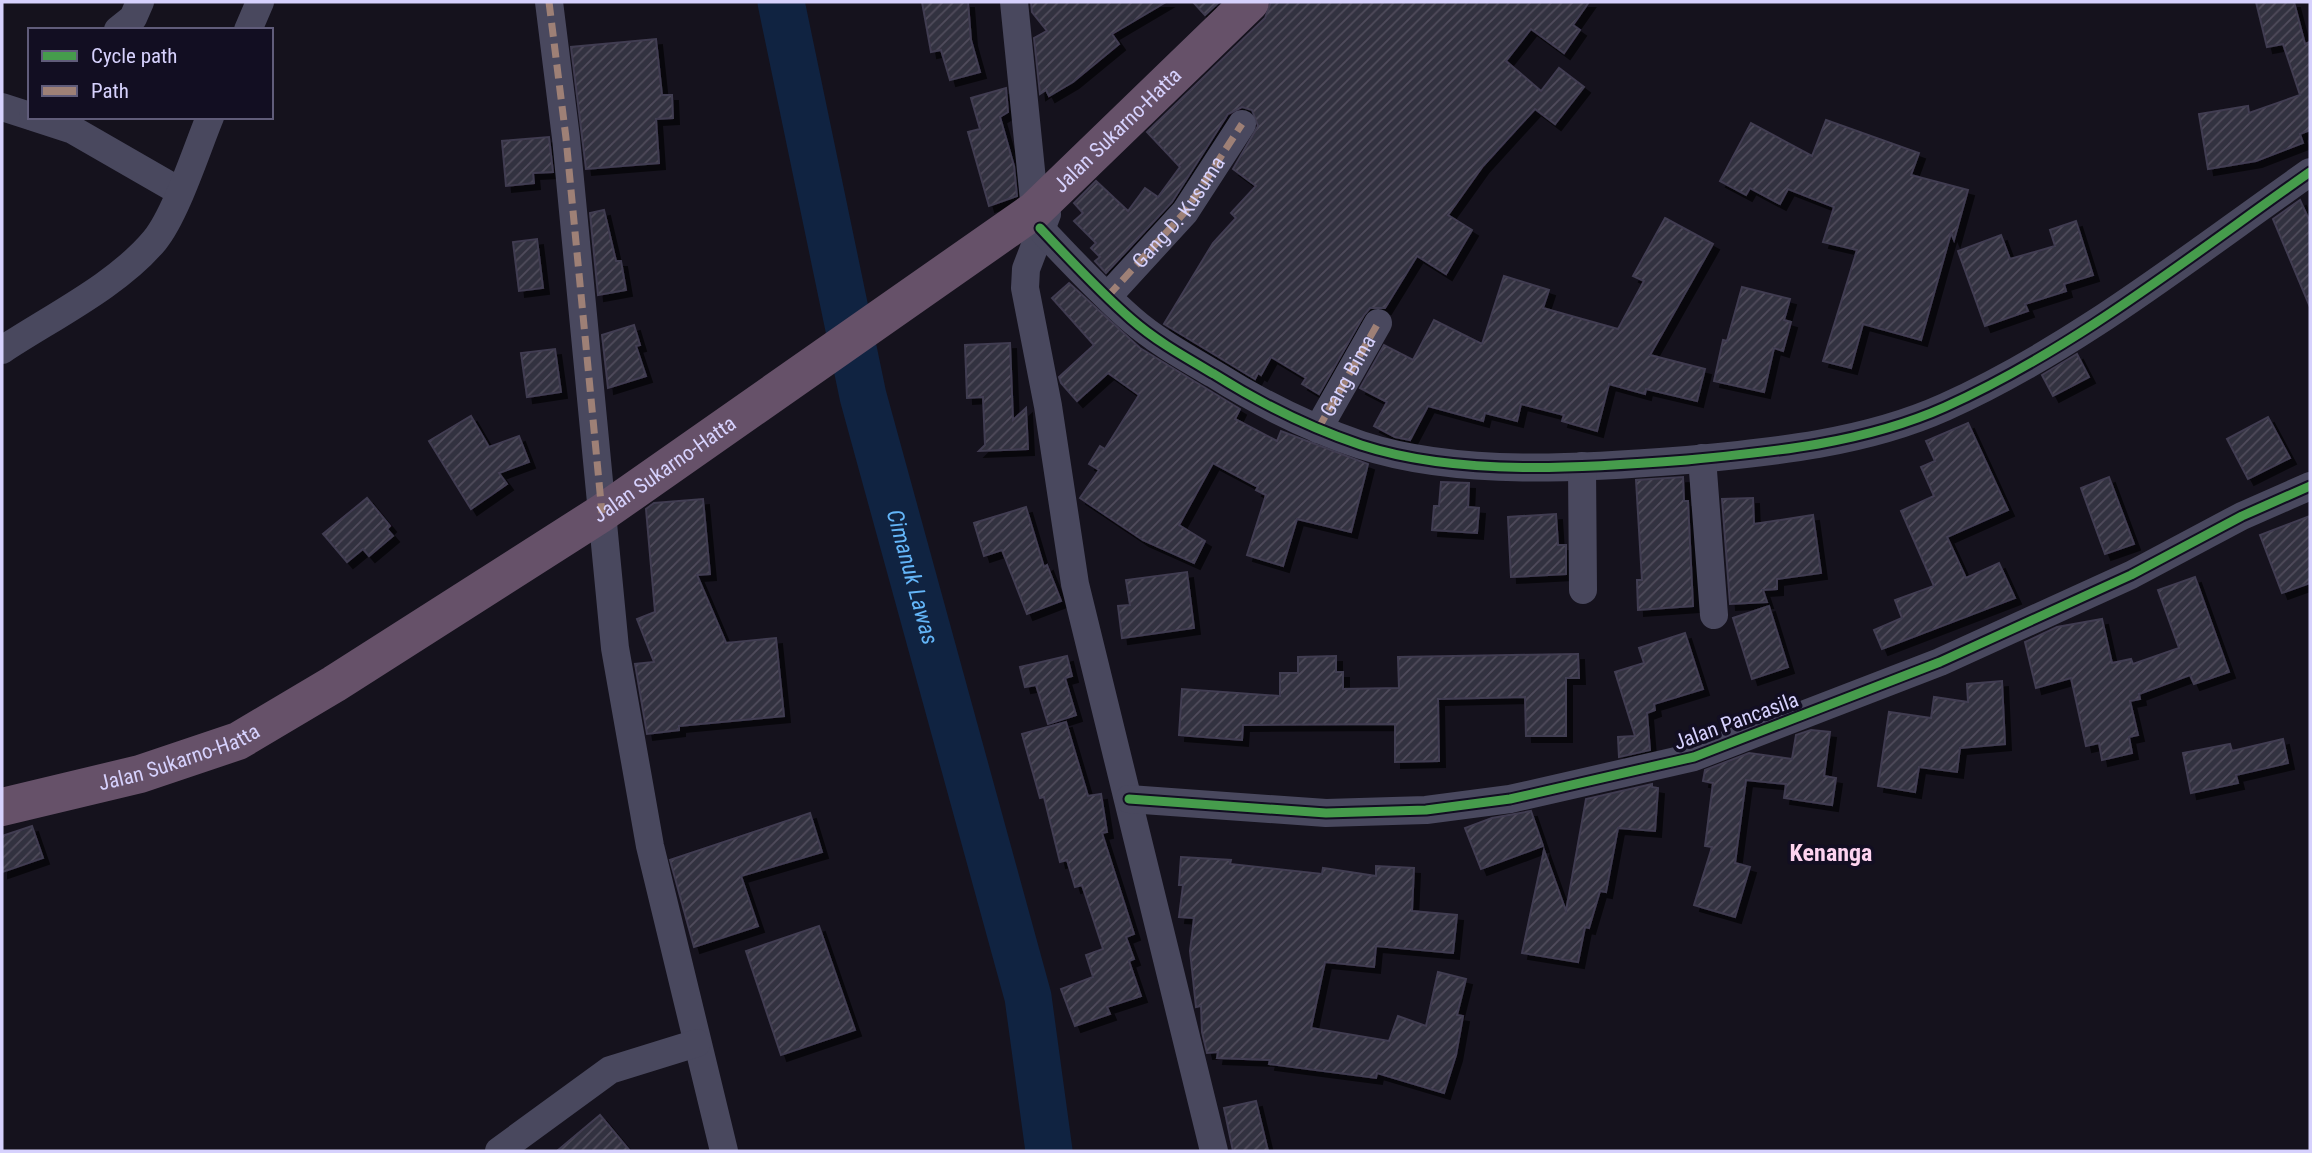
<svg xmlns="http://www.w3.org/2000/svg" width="2312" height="1153" font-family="'Roboto Condensed',sans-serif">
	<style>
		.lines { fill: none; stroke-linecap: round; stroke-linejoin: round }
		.river { stroke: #102341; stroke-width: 47 }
		.building { fill: url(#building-hatch); stroke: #413c51; stroke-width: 2; filter: url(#shadow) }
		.minor { stroke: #49485e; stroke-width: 28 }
		.highway { stroke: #665169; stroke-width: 38 }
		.quiet { stroke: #9e8076; stroke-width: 7; stroke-dasharray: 14 7; stroke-linecap: butt }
		.cycleway-casing { stroke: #120e22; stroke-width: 13 }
		.cycleway { stroke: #469c4c; stroke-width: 9 }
		.labels { text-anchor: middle; stroke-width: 7; stroke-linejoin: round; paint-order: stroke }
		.street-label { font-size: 21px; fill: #d6d1fd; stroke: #120e22 }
		.water-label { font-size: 23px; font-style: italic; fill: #64b6f9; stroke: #120e22 }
		.quarter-label { font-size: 24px; font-weight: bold; fill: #fdd3ef; stroke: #120e22 }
	</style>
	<defs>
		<pattern id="building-hatch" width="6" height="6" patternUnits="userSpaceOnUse" patternTransform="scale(1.75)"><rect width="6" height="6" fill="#33303f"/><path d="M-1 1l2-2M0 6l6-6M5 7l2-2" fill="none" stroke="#504d5c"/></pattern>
		<filter id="shadow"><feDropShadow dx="6" dy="6" stdDeviation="0" flood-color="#0009"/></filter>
	</defs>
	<rect width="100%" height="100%" fill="#15121d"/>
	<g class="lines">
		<path class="river" id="s1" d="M 781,2 L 863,396 L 1028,997 L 1049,1151"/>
	</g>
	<g class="building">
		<path d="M 922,2 L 968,2 L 971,40 L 980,72 L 950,80 L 941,50 L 931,52 Z"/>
		<path d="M 1031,2 L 1166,2 L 1112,34 L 1119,44 L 1073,82 L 1049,96 L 1046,90 L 1040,94 L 1034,38 L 1047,31 L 1032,12 Z"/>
		<path d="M 1193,2 L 1219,2 L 1205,15 Z"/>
		<path d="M 1271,2 L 1589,2 L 1573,25 L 1580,30 L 1564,53 L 1531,29 L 1506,61 L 1541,91 L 1559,68 L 1584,87 L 1555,124 L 1535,109 L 1483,166 L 1448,215 L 1472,230 L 1446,274 L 1417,256 L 1385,308 L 1370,308 L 1364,315 L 1319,394 L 1302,384 L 1306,378 L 1271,357 L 1261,375 L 1258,373 L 1255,379 L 1164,324 L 1213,243 L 1236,218 L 1231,213 L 1256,186 L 1233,169 L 1258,126 L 1252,110 L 1242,107 L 1228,114 L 1172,202 L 1106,273 L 1095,261 L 1100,257 L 1091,248 L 1096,243 L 1074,221 L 1083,213 L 1074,203 L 1096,181 L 1128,211 L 1145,188 L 1158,197 L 1180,167 L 1147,132 L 1265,18 Z"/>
		<path d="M 2256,2 L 2294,2 L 2305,44 L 2310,42 L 2310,130 L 2300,134 L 2303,143 L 2256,161 L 2208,169 L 2199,114 L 2248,106 L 2249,113 L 2300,95 L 2283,44 L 2267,47 Z"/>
		<path d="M 656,39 L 662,95 L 672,95 L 673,118 L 656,119 L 659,163 L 586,169 L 571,47 Z"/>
		<path d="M 1006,88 L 1008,112 L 1000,117 L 1014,166 L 1017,196 L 989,206 L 968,132 L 980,129 L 971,98 Z"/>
		<path d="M 1826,120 L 1919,153 L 1911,175 L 1968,190 L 1954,240 L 1951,233 L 1921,340 L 1863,324 L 1851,368 L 1823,361 L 1857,250 L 1823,242 L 1834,207 L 1788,189 L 1780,204 L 1750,188 L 1746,195 L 1720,181 L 1751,123 L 1812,156 Z"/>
		<path d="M 549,137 L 553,172 L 533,173 L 534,183 L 506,186 L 502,141 Z"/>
		<path d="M 2300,200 L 2310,222 L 2310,307 L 2273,219 Z"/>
		<path d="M 604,210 L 616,261 L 621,261 L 626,290 L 598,295 L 590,213 Z"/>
		<path d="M 1665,218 L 1713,244 L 1650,355 L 1705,369 L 1697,401 L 1646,389 L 1645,394 L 1609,384 L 1597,431 L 1562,421 L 1564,415 L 1521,404 L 1517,421 L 1485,413 L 1483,421 L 1428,406 L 1410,440 L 1395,437 L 1374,426 L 1387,402 L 1360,388 L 1384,345 L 1413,360 L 1434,320 L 1482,344 L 1504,276 L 1549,290 L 1543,308 L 1618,329 L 1644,281 L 1633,276 Z"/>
		<path d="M 2076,221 L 2093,275 L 2064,284 L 2066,291 L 2025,304 L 2028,311 L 1985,326 L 1958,251 L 2001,235 L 2010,259 L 2055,246 L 2050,230 Z"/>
		<path d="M 537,239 L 543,288 L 519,291 L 513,242 Z"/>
		<path d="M 1069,283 L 1140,348 L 1240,409 L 1235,419 L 1277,441 L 1281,431 L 1368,464 L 1351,532 L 1297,519 L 1283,566 L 1247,555 L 1266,495 L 1256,490 L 1258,487 L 1213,463 L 1179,525 L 1205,541 L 1194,563 L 1143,540 L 1080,498 L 1099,470 L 1089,464 L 1100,446 L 1105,449 L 1139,395 L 1108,373 L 1077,401 L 1061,383 L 1059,377 L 1094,345 L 1052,298 Z"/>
		<path d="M 1742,287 L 1790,299 L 1784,320 L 1791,322 L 1783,351 L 1774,348 L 1764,392 L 1714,381 L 1723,340 L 1727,341 Z"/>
		<path d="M 634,325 L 640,345 L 636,346 L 646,376 L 608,388 L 602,335 Z"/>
		<path d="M 1010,343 L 1013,420 L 1026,408 L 1028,449 L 979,451 L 985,445 L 983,397 L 967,398 L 965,345 Z"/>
		<path d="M 555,349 L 561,392 L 527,397 L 521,353 Z"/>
		<path d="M 2077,354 L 2089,377 L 2053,396 L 2042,375 Z"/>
		<path d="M 471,416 L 489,447 L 519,436 L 529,462 L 499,473 L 507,484 L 471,509 L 429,441 Z"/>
		<path d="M 2268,417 L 2290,458 L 2248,479 L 2227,439 Z"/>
		<path d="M 1968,423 L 2008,510 L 1947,537 L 1966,578 L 1999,563 L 2015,598 L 1882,649 L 1874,630 L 1902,618 L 1895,600 L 1934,586 L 1901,511 L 1934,496 L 1921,467 L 1935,461 L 1926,441 Z"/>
		<path d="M 1683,477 L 1684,501 L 1688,501 L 1693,606 L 1638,610 L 1637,580 L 1642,580 L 1636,480 Z"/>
		<path d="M 2109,477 L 2134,544 L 2105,554 L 2081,488 Z"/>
		<path d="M 1441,482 L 1469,483 L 1468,507 L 1479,508 L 1477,533 L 1432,530 L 1434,506 L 1439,506 Z"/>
		<path d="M 367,498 L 390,526 L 387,529 L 393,536 L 369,556 L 363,549 L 347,562 L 323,534 Z"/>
		<path d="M 1753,498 L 1754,524 L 1813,515 L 1821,573 L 1777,579 L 1777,589 L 1763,590 L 1767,602 L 1730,604 L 1722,499 Z"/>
		<path d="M 703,499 L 710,574 L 697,575 L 726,643 L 776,638 L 784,716 L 679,726 L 679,730 L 647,734 L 635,664 L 654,662 L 637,619 L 655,612 L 646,509 L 654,503 Z"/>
		<path d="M 1026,507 L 1044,567 L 1047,565 L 1061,601 L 1027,614 L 1002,550 L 984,556 L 974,523 Z"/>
		<path d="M 1556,514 L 1558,545 L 1566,545 L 1566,574 L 1511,577 L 1508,517 Z"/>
		<path d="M 2310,516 L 2310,583 L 2282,593 L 2260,535 Z"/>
		<path d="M 1187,572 L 1194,628 L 1122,638 L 1118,606 L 1130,605 L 1126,580 Z"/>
		<path d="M 2195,577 L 2229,672 L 2194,684 L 2190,675 L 2139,694 L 2140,699 L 2130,701 L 2138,735 L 2129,737 L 2132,753 L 2102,760 L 2099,743 L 2086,746 L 2071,678 L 2036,688 L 2025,642 L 2057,627 L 2102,619 L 2112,663 L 2131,659 L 2133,664 L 2179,648 L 2158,590 Z"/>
		<path d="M 1769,606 L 1788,667 L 1752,679 L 1733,618 Z"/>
		<path d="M 1685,633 L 1703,689 L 1654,704 L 1655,710 L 1647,713 L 1650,750 L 1619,757 L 1618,737 L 1635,736 L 1615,672 L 1644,663 L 1639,648 Z"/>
		<path d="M 1578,654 L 1579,678 L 1566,678 L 1566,736 L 1526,736 L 1525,697 L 1438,699 L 1439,761 L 1395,762 L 1395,724 L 1243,725 L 1242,740 L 1179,735 L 1182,689 L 1280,696 L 1280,673 L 1298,673 L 1298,657 L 1336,656 L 1336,672 L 1343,672 L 1343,689 L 1399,688 L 1398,657 Z"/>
		<path d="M 1067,656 L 1072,676 L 1065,678 L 1076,715 L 1048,724 L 1036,685 L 1025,687 L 1020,667 Z"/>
		<path d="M 2002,681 L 2005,744 L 1960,748 L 1957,772 L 1919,767 L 1915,792 L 1878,786 L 1889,712 L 1931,718 L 1934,697 L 1968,702 L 1967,684 Z"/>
		<path d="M 1066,722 L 1088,796 L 1101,794 L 1107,832 L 1102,833 L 1134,934 L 1126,937 L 1134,959 L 1129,961 L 1141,996 L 1107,1007 L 1110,1014 L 1075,1026 L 1061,989 L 1093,977 L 1086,955 L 1103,949 L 1082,885 L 1075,887 L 1067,860 L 1060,862 L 1044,797 L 1040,798 L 1022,734 Z"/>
		<path d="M 1811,730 L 1830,732 L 1824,776 L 1836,778 L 1832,805 L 1784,798 L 1786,784 L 1746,780 L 1735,863 L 1750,867 L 1735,917 L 1694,905 L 1712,847 L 1705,846 L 1713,783 L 1703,781 L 1705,770 L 1749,753 L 1792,759 L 1796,735 Z"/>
		<path d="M 2283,739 L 2288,763 L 2236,775 L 2238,783 L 2191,793 L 2183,753 L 2230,744 L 2232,751 Z"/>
		<path d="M 1652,784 L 1652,787 L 1658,788 L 1655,831 L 1618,828 L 1606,892 L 1600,891 L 1589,928 L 1585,927 L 1578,962 L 1522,953 L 1544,850 L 1566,911 L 1586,799 Z"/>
		<path d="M 1531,811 L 1543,846 L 1481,869 L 1465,828 L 1492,818 Z"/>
		<path d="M 810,813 L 822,852 L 741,876 L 758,926 L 694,947 L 670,860 Z"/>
		<path d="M 32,826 L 43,858 L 2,872 L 2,836 Z"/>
		<path d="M 1181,857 L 1231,860 L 1230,864 L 1322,874 L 1323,868 L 1376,876 L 1376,866 L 1414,868 L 1412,911 L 1457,915 L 1453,953 L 1376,946 L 1374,967 L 1325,962 L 1311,1028 L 1389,1041 L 1398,1016 L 1426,1026 L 1438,972 L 1466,979 L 1457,1015 L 1463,1016 L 1456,1055 L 1444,1093 L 1377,1073 L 1376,1078 L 1269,1064 L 1270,1060 L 1217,1058 L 1218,1052 L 1207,1053 L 1202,1032 L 1201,1006 L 1196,1007 L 1190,951 L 1194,918 L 1179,917 L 1183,885 L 1179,885 Z"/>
		<path d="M 819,926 L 855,1030 L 781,1055 L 746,951 Z"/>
		<path d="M 1256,1101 L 1268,1151 L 1233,1151 L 1224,1108 Z"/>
		<path d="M 600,1115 L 630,1151 L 557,1151 Z"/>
	</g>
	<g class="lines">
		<g class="minor">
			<path d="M 549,2 L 566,138 L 615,648 L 650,846 L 724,1151"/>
			<path d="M 1014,2 L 1035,210"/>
			<path d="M 118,30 L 133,18 L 140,2"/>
			<path d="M 248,30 L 260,2"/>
			<path d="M 2,107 L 30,116"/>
			<path d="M 33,117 L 73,130 L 179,191"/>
			<path d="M 1047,214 L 1026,269 L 1025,288 L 1048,406 L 1075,584 L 1214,1151"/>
			<path d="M 1040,228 C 1069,259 1099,291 1131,319 C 1156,341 1185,357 1214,374 C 1260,403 1310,428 1361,445 C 1459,477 1586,468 1687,460 C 1773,452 1865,443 1945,407 C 2076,348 2193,254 2310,172"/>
			<path id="s2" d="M 1108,296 L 1185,212 L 1242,124"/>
			<path d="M 2,350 C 50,318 118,285 155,240 C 176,214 196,151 210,117"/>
			<path id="s3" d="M 1318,429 L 1378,323"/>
			<path d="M 1702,458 L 1714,615"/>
			<path d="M 1582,466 L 1583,590"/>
			<path d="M 1129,799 L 1326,813 L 1426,810 L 1510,799 L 1694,757 L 1940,662 L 2131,575 L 2242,516 L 2310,486"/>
			<path d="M 499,1151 L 610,1070 L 697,1043"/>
		</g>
		<path class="highway" id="s4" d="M 2,807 L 140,774 L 238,741 L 334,684 L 602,513 L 1035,210 L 1250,2"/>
		<g class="quiet">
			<path d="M 549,2 L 566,138 L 602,513"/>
			<path d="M 1108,296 L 1185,212 L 1242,124"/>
			<path d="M 1318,429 L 1378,323"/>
		</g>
		<g class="cycleway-casing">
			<g id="cycleway">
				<path d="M 1040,228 C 1069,259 1099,291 1131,319 C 1156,341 1185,357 1214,374 C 1260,403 1310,428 1361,445 C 1459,477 1586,468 1687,460 C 1773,452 1865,443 1945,407 C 2076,348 2193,254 2310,172"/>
				<path d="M 1129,799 L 1326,813 L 1426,810 L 1510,799 L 1694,757 L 1940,662 L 2131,575 L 2242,516 L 2310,486"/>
			</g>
		</g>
		<use href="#cycleway" class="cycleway"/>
	</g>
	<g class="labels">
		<g class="street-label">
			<text dy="7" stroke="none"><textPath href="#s4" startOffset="1318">Jalan Sukarno-Hatta</textPath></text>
			<text dy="7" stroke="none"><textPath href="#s2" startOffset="110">Gang D. Kusuma</textPath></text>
			<text dy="7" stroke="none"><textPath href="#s3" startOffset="61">Gang Bima</textPath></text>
			<text dy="7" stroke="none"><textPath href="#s4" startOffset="751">Jalan Sukarno-Hatta</textPath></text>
			<text transform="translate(1736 721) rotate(-20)" y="7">Jalan Pancasila</text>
			<text dy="7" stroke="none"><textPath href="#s4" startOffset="184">Jalan Sukarno-Hatta</textPath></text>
		</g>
		<g class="water-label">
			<text dy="8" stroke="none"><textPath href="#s1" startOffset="590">Cimanuk Lawas</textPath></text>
		</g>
		<g class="quarter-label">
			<text x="1831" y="861">Kenanga</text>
		</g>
	</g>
	<rect width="2312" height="1153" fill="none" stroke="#d6d1fd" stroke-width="7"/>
	<rect x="28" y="28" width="245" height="91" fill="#120e22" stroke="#605c7a" stroke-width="2"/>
	<rect x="42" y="51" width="35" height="10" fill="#469c4c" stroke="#605c7a" stroke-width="2"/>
	<text x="91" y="63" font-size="21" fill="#d6d1fd">Cycle path</text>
	<rect x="42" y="86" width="35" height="10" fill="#9e8076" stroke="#605c7a" stroke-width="2"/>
	<text x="91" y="98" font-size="21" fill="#d6d1fd">Path</text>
</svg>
